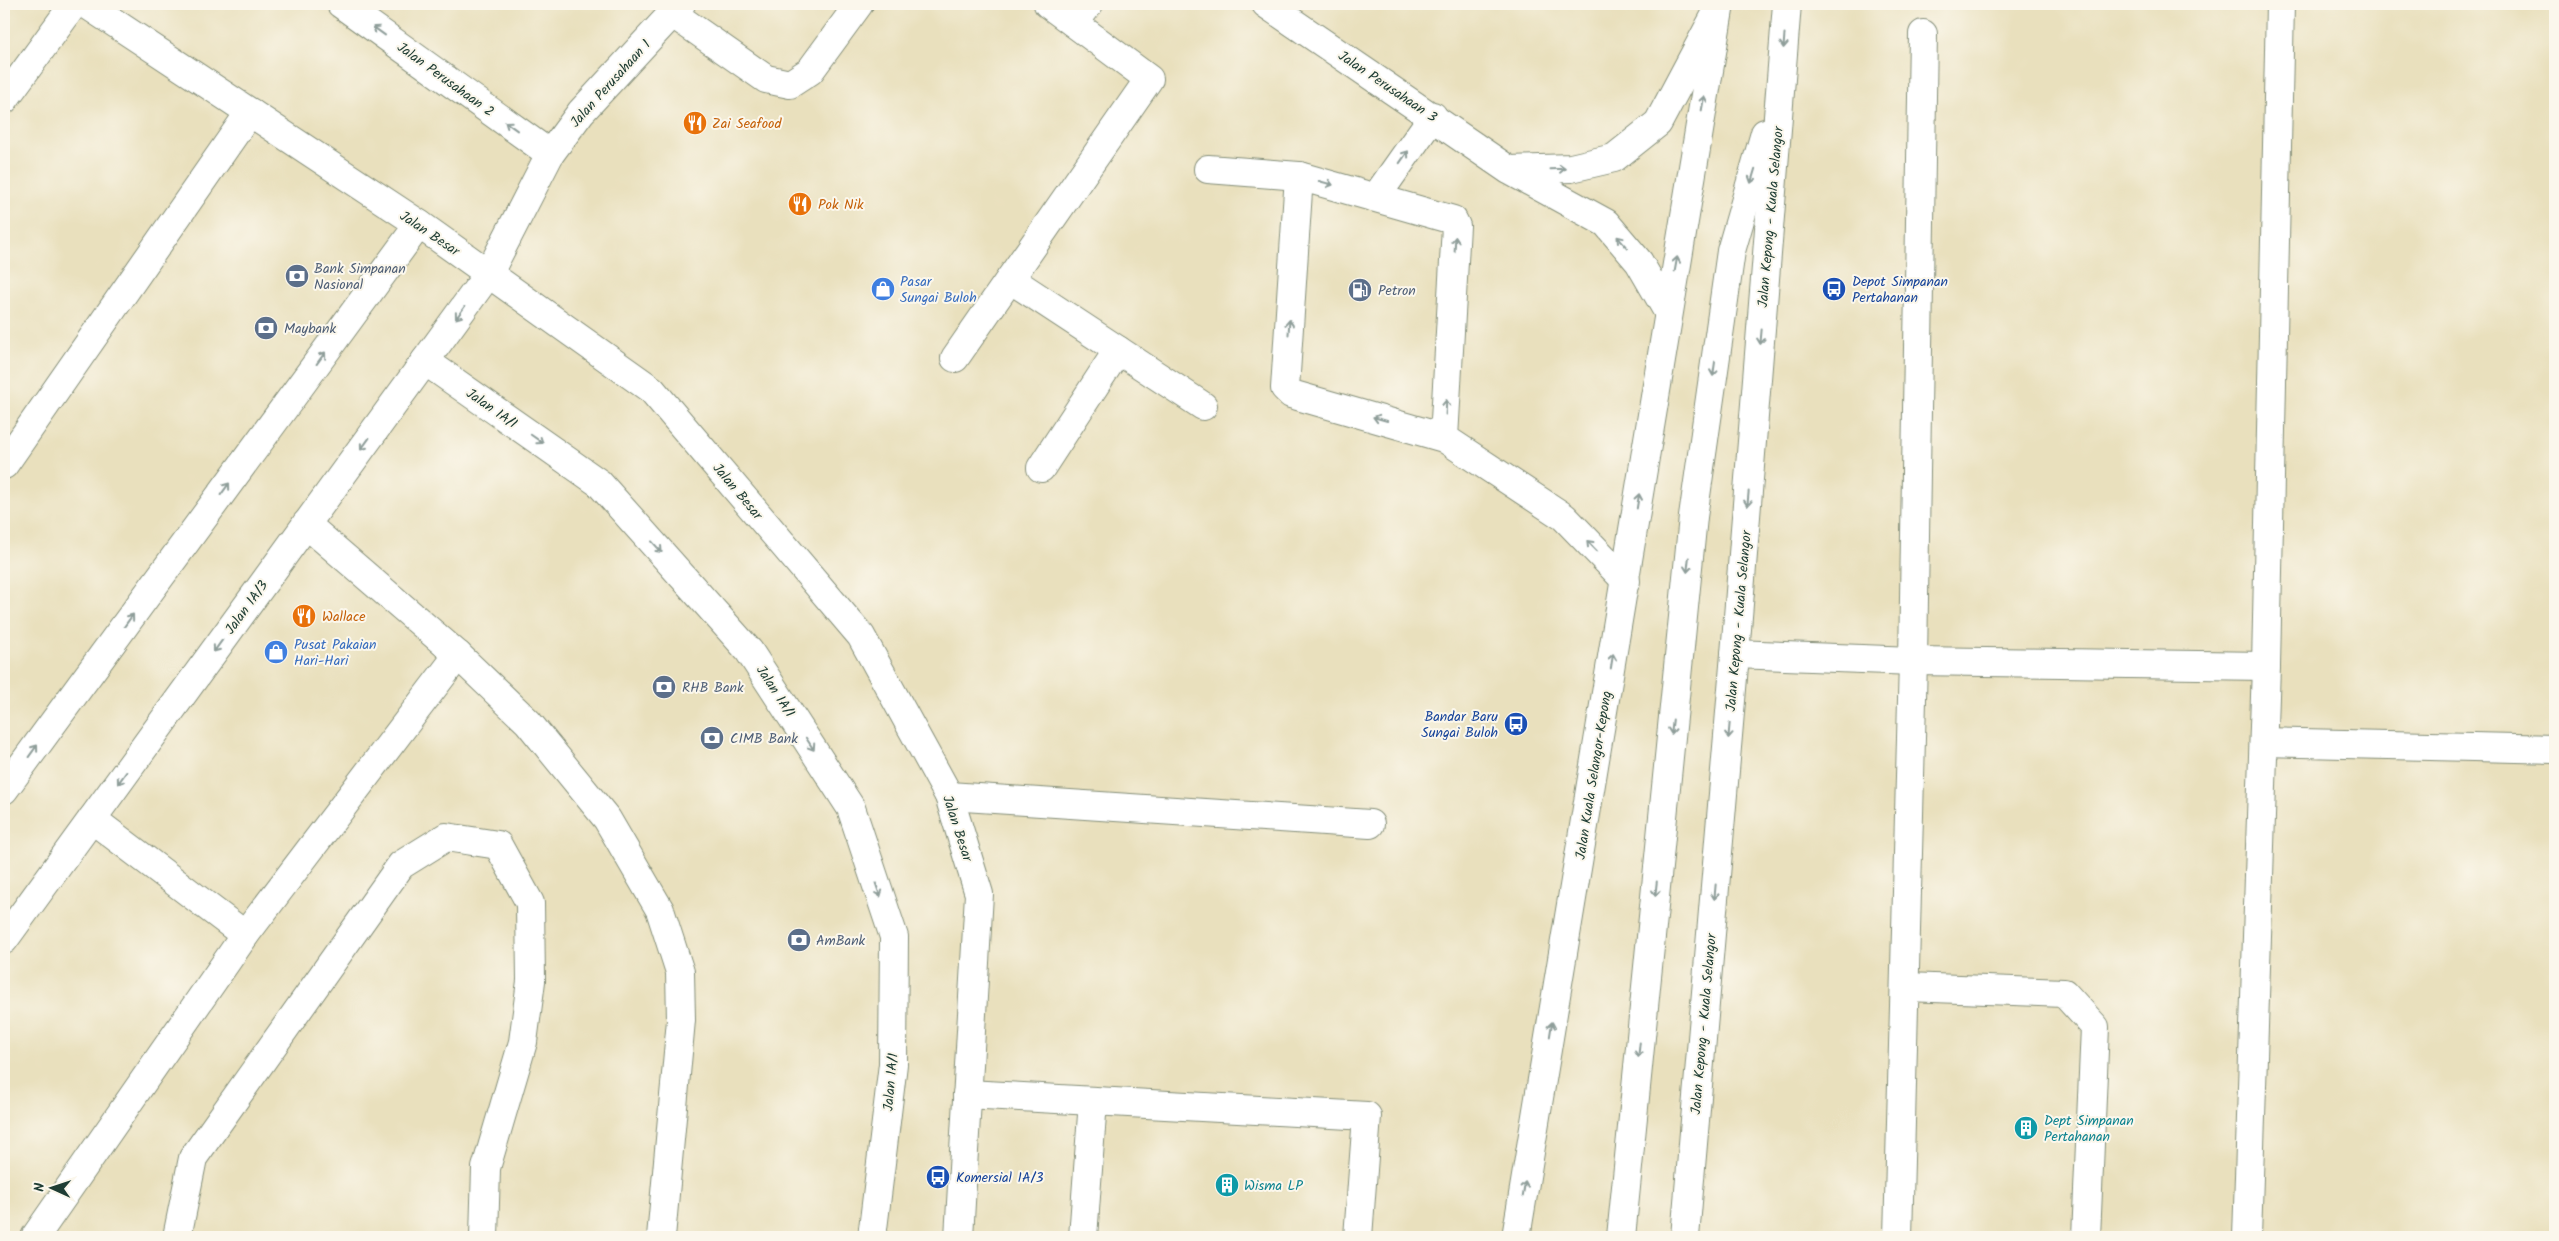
<svg xmlns="http://www.w3.org/2000/svg" width="2559" height="1241" font-family="Kalam,sans-serif">
	<style>
		.lines { fill: none; stroke-linecap: round; stroke-linejoin: round }
		.minor-casing { stroke: #848e78; stroke-width: 30 }
		.highway-casing { stroke: #848e78; stroke-width: 30 }
		.minor { stroke: #fff; stroke-width: 28 }
		.highway { stroke: #fff; stroke-width: 28 }
		.oneway { stroke: #8f9e9a }
		.labels { text-anchor: middle; stroke-width: 4; stroke-linejoin: round; paint-order: stroke }
		.street-label { font-size: 14px; fill: #1f3d34; stroke: #fbf7ec }
		.food-label { font-size: 14px; fill: #c56008; stroke: #fbf7ec; text-anchor: start }
		.service-label { font-size: 14px; fill: #4e5e75; stroke: #fbf7ec; text-anchor: start }
		.shop-label { font-size: 14px; fill: #366cbe; stroke: #fbf7ec; text-anchor: start }
		.transit-label { font-size: 14px; fill: #164399; stroke: #fbf7ec; text-anchor: start }
		.culture-label { font-size: 14px; fill: #0d838f; stroke: #fbf7ec; text-anchor: start }
	</style>
	<rect width="100%" height="100%" fill="#fbf7ec"/>
	<filter id="ink" filterUnits="userSpaceOnUse"><feTurbulence type="fractalNoise" baseFrequency=".02" numOctaves="2"/><feDisplacementMap in="SourceGraphic" scale="10" xChannelSelector="R" yChannelSelector="G"/><feConvolveMatrix kernelMatrix="1 2 1 2 8 2 1 2 1" color-interpolation-filters="sRGB"/></filter>
	<filter id="wash" filterUnits="userSpaceOnUse"><feTurbulence type="fractalNoise" baseFrequency=".0096" numOctaves="4" result="noise"/><feDisplacementMap in="SourceGraphic" scale="20" xChannelSelector="R" yChannelSelector="G"/><feGaussianBlur stdDeviation="1.12" result="paint"/><feColorMatrix in="noise" values="0 0 0 0 0 0 0 0 0 0 0 0 0 0 0 0 0 1.4 0 .05"/><feComposite in="paint" operator="in"/></filter>
	<g filter="url(#wash)">
		<rect width="100%" height="100%" fill="#e9e0bd"/>
	</g>
	<g filter="url(#ink)">
		<g class="lines">
			<g class="minor-casing">
				<g id="minor">
					<path d="M 86,4 L 419,224 L 652,390 L 861,636 L 949,796 L 979,894 L 959,1237"/>
					<path d="M 341,4 L 550,154"/>
					<path d="M 1266,4 L 1509,170 L 1606,223 L 1639,262 L 1668,312"/>
					<path d="M 673,14 L 766,79 L 790,84 L 810,71 L 859,4"/>
					<path d="M 1074,23 L 1089,4"/>
					<path d="M 4,100 L 74,4"/>
					<path d="M 1208,169 L 1299,176"/>
					<path d="M 1510,170 L 1571,168 L 1614,158 L 1658,123 L 1717,12"/>
					<path d="M 1376,197 L 1433,116"/>
					<path d="M 1010,279 L 1203,406"/>
					<path d="M 955,358 L 1149,79 L 1048,4"/>
					<path d="M 425,361 L 599,483 L 749,651 L 851,808 L 894,937 L 893,1064 L 872,1237"/>
					<path d="M 1444,438 L 1291,394 L 1285,388 L 1299,176 L 1453,220 L 1456,226 L 1444,438 L 1564,517 L 1626,581"/>
					<path d="M 4,465 L 250,112"/>
					<path d="M 1041,468 L 1118,350"/>
					<path d="M 306,524 L 458,655 L 528,722 L 607,819 L 660,910 L 680,972 L 681,1020 L 661,1237"/>
					<path d="M 1735,654 L 1913,661 L 2266,666"/>
					<path d="M 2264,742 L 2555,749"/>
					<path d="M 4,790 L 419,224"/>
					<path d="M 949,796 L 1370,824"/>
					<path d="M 92,819 L 245,935"/>
					<path d="M 4,940 L 489,273 L 550,154 L 581,112 L 681,4"/>
					<path d="M 1906,987 L 2064,993 L 2095,1027 L 2086,1237"/>
					<path d="M 967,1094 L 1367,1116 L 1358,1237"/>
					<path d="M 35,1237 L 245,935 L 458,655"/>
					<path d="M 177,1237 L 193,1158 L 401,865 L 446,837 L 498,845 L 530,903 L 531,981 L 523,1042 L 486,1168 L 484,1237"/>
					<path d="M 1083,1237 L 1093,1101"/>
					<path d="M 1898,1237 L 1913,661 L 1923,34"/>
					<path d="M 2247,1237 L 2266,666 L 2280,4"/>
				</g>
			</g>
			<g class="highway-casing">
				<g id="highway">
					<path d="M 1516,1237 L 1720,4"/>
					<path d="M 1621,1237 L 1693,517 L 1731,251 L 1765,133"/>
					<path d="M 1685,1237 L 1735,654 L 1787,4"/>
				</g>
			</g>
			<use href="#minor" class="minor"/>
			<use href="#highway" class="highway"/>
		</g>
		<defs><path id="oneway-shaft" d="M-6 0H5M1.5-3L5.5 0L1.5 3" fill="none" stroke-width="1.6" stroke-linecap="round" stroke-linejoin="round" transform="scale(1.25)"/></defs>
		<g class="oneway">
			<use href="#oneway-shaft" transform="translate(379 31) rotate(-144)"/>
			<use href="#oneway-shaft" transform="translate(1784 41) rotate(94)"/>
			<use href="#oneway-shaft" transform="translate(1703 103) rotate(-80)"/>
			<use href="#oneway-shaft" transform="translate(511 126) rotate(-144)"/>
			<use href="#oneway-shaft" transform="translate(1404 157) rotate(-55)"/>
			<use href="#oneway-shaft" transform="translate(1558 169) rotate(-2)"/>
			<use href="#oneway-shaft" transform="translate(1753 176) rotate(107)"/>
			<use href="#oneway-shaft" transform="translate(1326 183) rotate(15)"/>
			<use href="#oneway-shaft" transform="translate(1622 242) rotate(-131)"/>
			<use href="#oneway-shaft" transform="translate(1455 244) rotate(-87)"/>
			<use href="#oneway-shaft" transform="translate(1676 264) rotate(-80)"/>
			<use href="#oneway-shaft" transform="translate(460 313) rotate(126)"/>
			<use href="#oneway-shaft" transform="translate(1289 327) rotate(-86)"/>
			<use href="#oneway-shaft" transform="translate(1761 337) rotate(95)"/>
			<use href="#oneway-shaft" transform="translate(321 358) rotate(-54)"/>
			<use href="#oneway-shaft" transform="translate(1714 369) rotate(98)"/>
			<use href="#oneway-shaft" transform="translate(1446 407) rotate(-87)"/>
			<use href="#oneway-shaft" transform="translate(1380 419) rotate(-164)"/>
			<use href="#oneway-shaft" transform="translate(537 439) rotate(35)"/>
			<use href="#oneway-shaft" transform="translate(365 444) rotate(126)"/>
			<use href="#oneway-shaft" transform="translate(225 489) rotate(-54)"/>
			<use href="#oneway-shaft" transform="translate(1748 499) rotate(95)"/>
			<use href="#oneway-shaft" transform="translate(1638 501) rotate(-81)"/>
			<use href="#oneway-shaft" transform="translate(1592 546) rotate(-134)"/>
			<use href="#oneway-shaft" transform="translate(657 547) rotate(48)"/>
			<use href="#oneway-shaft" transform="translate(1688 565) rotate(96)"/>
			<use href="#oneway-shaft" transform="translate(129 620) rotate(-54)"/>
			<use href="#oneway-shaft" transform="translate(218 646) rotate(126)"/>
			<use href="#oneway-shaft" transform="translate(1612 661) rotate(-81)"/>
			<use href="#oneway-shaft" transform="translate(1672 727) rotate(96)"/>
			<use href="#oneway-shaft" transform="translate(1729 731) rotate(95)"/>
			<use href="#oneway-shaft" transform="translate(810 744) rotate(57)"/>
			<use href="#oneway-shaft" transform="translate(33 751) rotate(-54)"/>
			<use href="#oneway-shaft" transform="translate(122 778) rotate(126)"/>
			<use href="#oneway-shaft" transform="translate(1656 889) rotate(96)"/>
			<use href="#oneway-shaft" transform="translate(878 890) rotate(71)"/>
			<use href="#oneway-shaft" transform="translate(1715 892) rotate(95)"/>
			<use href="#oneway-shaft" transform="translate(1551 1029) rotate(-81)"/>
			<use href="#oneway-shaft" transform="translate(1639 1050) rotate(96)"/>
			<use href="#oneway-shaft" transform="translate(1524 1189) rotate(-81)"/>
		</g>
	</g>
	<defs>
		<g id="restaurant-disc" transform="scale(1.25)"><circle r="9.5" fill="#e8710a" stroke="#fbf7ec"/><path d="M-5-6h1v4h1v-4h1v4h1v-4h1v5L-1.5 .5V6h-2V.5L-5-1ZM5-6V6H3V1.5H1.5Q1.5-4 5-6Z" fill="#fff"/></g>
		<g id="bank-disc" transform="scale(1.25)"><circle r="9.5" fill="#5c6f8a" stroke="#fbf7ec"/><path d="M-6-4H6V4H-6ZM0-2.3a2.3 2.3 0 1 0 0 4.6a2.3 2.3 0 1 0 0-4.6Z" fill="#fff"/></g>
		<g id="shop-disc" transform="scale(1.25)"><circle r="9.5" fill="#3f7fe0" stroke="#fbf7ec"/><path d="M-5-2.5h2.3a2.7 3.5 0 0 1 5.4 0H5L5.5 6h-11ZM-1.5-2.5h3a1.5 2.3 0 0 0-3 0Z" fill="#fff"/></g>
		<g id="bus-disc" transform="scale(1.25)"><circle r="9.5" fill="#1a4fb4" stroke="#fbf7ec"/><path d="M-5-6H5V4H4V6H2V4H-2V6H-4V4H-5ZM-3.5-4V0h7V-4ZM-3.5 1.2v1.5H-2V1.2ZM2 1.2v1.5H3.5V1.2Z" fill="#fff"/></g>
		<g id="fuel-disc" transform="scale(1.25)"><circle r="9.5" fill="#5c6f8a" stroke="#fbf7ec"/><path d="M-5.5-6h7V0h2V4h1.3V-2.5L3-4.5l.8-.8L6-3V5H2.5V1h-1V6h-7ZM-4.2-4.7v3.2H.2V-4.7Z" fill="#fff"/></g>
		<g id="building-disc" transform="scale(1.25)"><circle r="9.5" fill="#0f9aa8" stroke="#fbf7ec"/><path d="M-4-6H4V6H1V3H-1V6H-4ZM-2.5-4.3h1.7v1.8h-1.7ZM.8-4.3h1.7v1.8H.8ZM-2.5-1h1.7V.8h-1.7ZM.8-1h1.7V.8H.8Z" fill="#fff"/></g>
	</defs>
	<g fill-rule="evenodd">
		<use href="#restaurant-disc" x="695" y="123"/>
		<use href="#restaurant-disc" x="800" y="204"/>
		<use href="#bank-disc" x="297" y="276"/>
		<use href="#shop-disc" x="883" y="289"/>
		<use href="#bus-disc" x="1834" y="289"/>
		<use href="#fuel-disc" x="1360" y="290"/>
		<use href="#bank-disc" x="266" y="328"/>
		<use href="#restaurant-disc" x="304" y="616"/>
		<use href="#shop-disc" x="276" y="652"/>
		<use href="#bank-disc" x="664" y="687"/>
		<use href="#bus-disc" x="1516" y="724"/>
		<use href="#bank-disc" x="712" y="738"/>
		<use href="#bank-disc" x="799" y="940"/>
		<use href="#building-disc" x="2026" y="1128"/>
		<use href="#bus-disc" x="938" y="1177"/>
		<use href="#building-disc" x="1227" y="1185"/>
	</g>
	<g class="labels">
		<g class="street-label">
			<text transform="translate(446 79) rotate(36)" y="5">Jalan Perusahaan 2</text>
			<text transform="translate(610 83) rotate(-48)" y="5">Jalan Perusahaan 1</text>
			<text transform="translate(1388 86) rotate(34)" y="5">Jalan Perusahaan 3</text>
			<text transform="translate(1770 217) rotate(-85)" y="5">Jalan Kepong - Kuala Selangor</text>
			<text transform="translate(430 233) rotate(34)" y="5">Jalan Besar</text>
			<text transform="translate(492 408) rotate(35)" y="5">Jalan 1A/1</text>
			<text transform="translate(738 491) rotate(50)" y="5">Jalan Besar</text>
			<text transform="translate(246 607) rotate(-54)" y="5">Jalan 1A/3</text>
			<text transform="translate(1738 621) rotate(-85)" y="5">Jalan Kepong - Kuala Selangor</text>
			<text transform="translate(776 691) rotate(57)" y="5">Jalan 1A/1</text>
			<text transform="translate(1593 775) rotate(-81)" y="5">Jalan Kuala Selangor-Kepong</text>
			<text transform="translate(958 828) rotate(72)" y="5">Jalan Besar</text>
			<text transform="translate(1703 1024) rotate(-85)" y="5">Jalan Kepong - Kuala Selangor</text>
			<text transform="translate(890 1082) rotate(-85)" y="5">Jalan 1A/1</text>
		</g>
		<g class="food-label">
			<text x="712" y="128">Zai Seafood</text>
			<text x="818" y="209">Pok Nik</text>
			<text x="322" y="621">Wallace</text>
		</g>
		<g class="service-label">
			<text x="314" y="273">Bank Simpanan<tspan x="314" dy="16">Nasional</tspan></text>
			<text x="1378" y="295">Petron</text>
			<text x="284" y="333">Maybank</text>
			<text x="682" y="692">RHB Bank</text>
			<text x="730" y="743">CIMB Bank</text>
			<text x="816" y="945">AmBank</text>
		</g>
		<g class="shop-label">
			<text x="900" y="286">Pasar<tspan x="900" dy="16">Sungai Buloh</tspan></text>
			<text x="294" y="649">Pusat Pakaian<tspan x="294" dy="16">Hari-Hari</tspan></text>
		</g>
		<g class="transit-label">
			<text x="1852" y="286">Depot Simpanan<tspan x="1852" dy="16">Pertahanan</tspan></text>
			<text x="1498" y="721" text-anchor="end">Bandar Baru<tspan x="1498" dy="16">Sungai Buloh</tspan></text>
			<text x="956" y="1182">Komersial 1A/3</text>
		</g>
		<g class="culture-label">
			<text x="2044" y="1125">Dept Simpanan<tspan x="2044" dy="16">Pertahanan</tspan></text>
			<text x="1244" y="1190">Wisma LP</text>
		</g>
	</g>
	<rect width="2559" height="1241" fill="none" stroke="#fbf7ec" stroke-width="20"/>
	<g transform="translate(52 1188) rotate(273)" stroke="#fbf7ec" stroke-width="4" paint-order="stroke">
	<path d="M0-4L9 19L0 12L-9 19Z" fill="#1f3d34"/>
	<text y="-8" font-size="14" font-weight="bold" text-anchor="middle" fill="#1f3d34">N</text>
	</g>
</svg>
